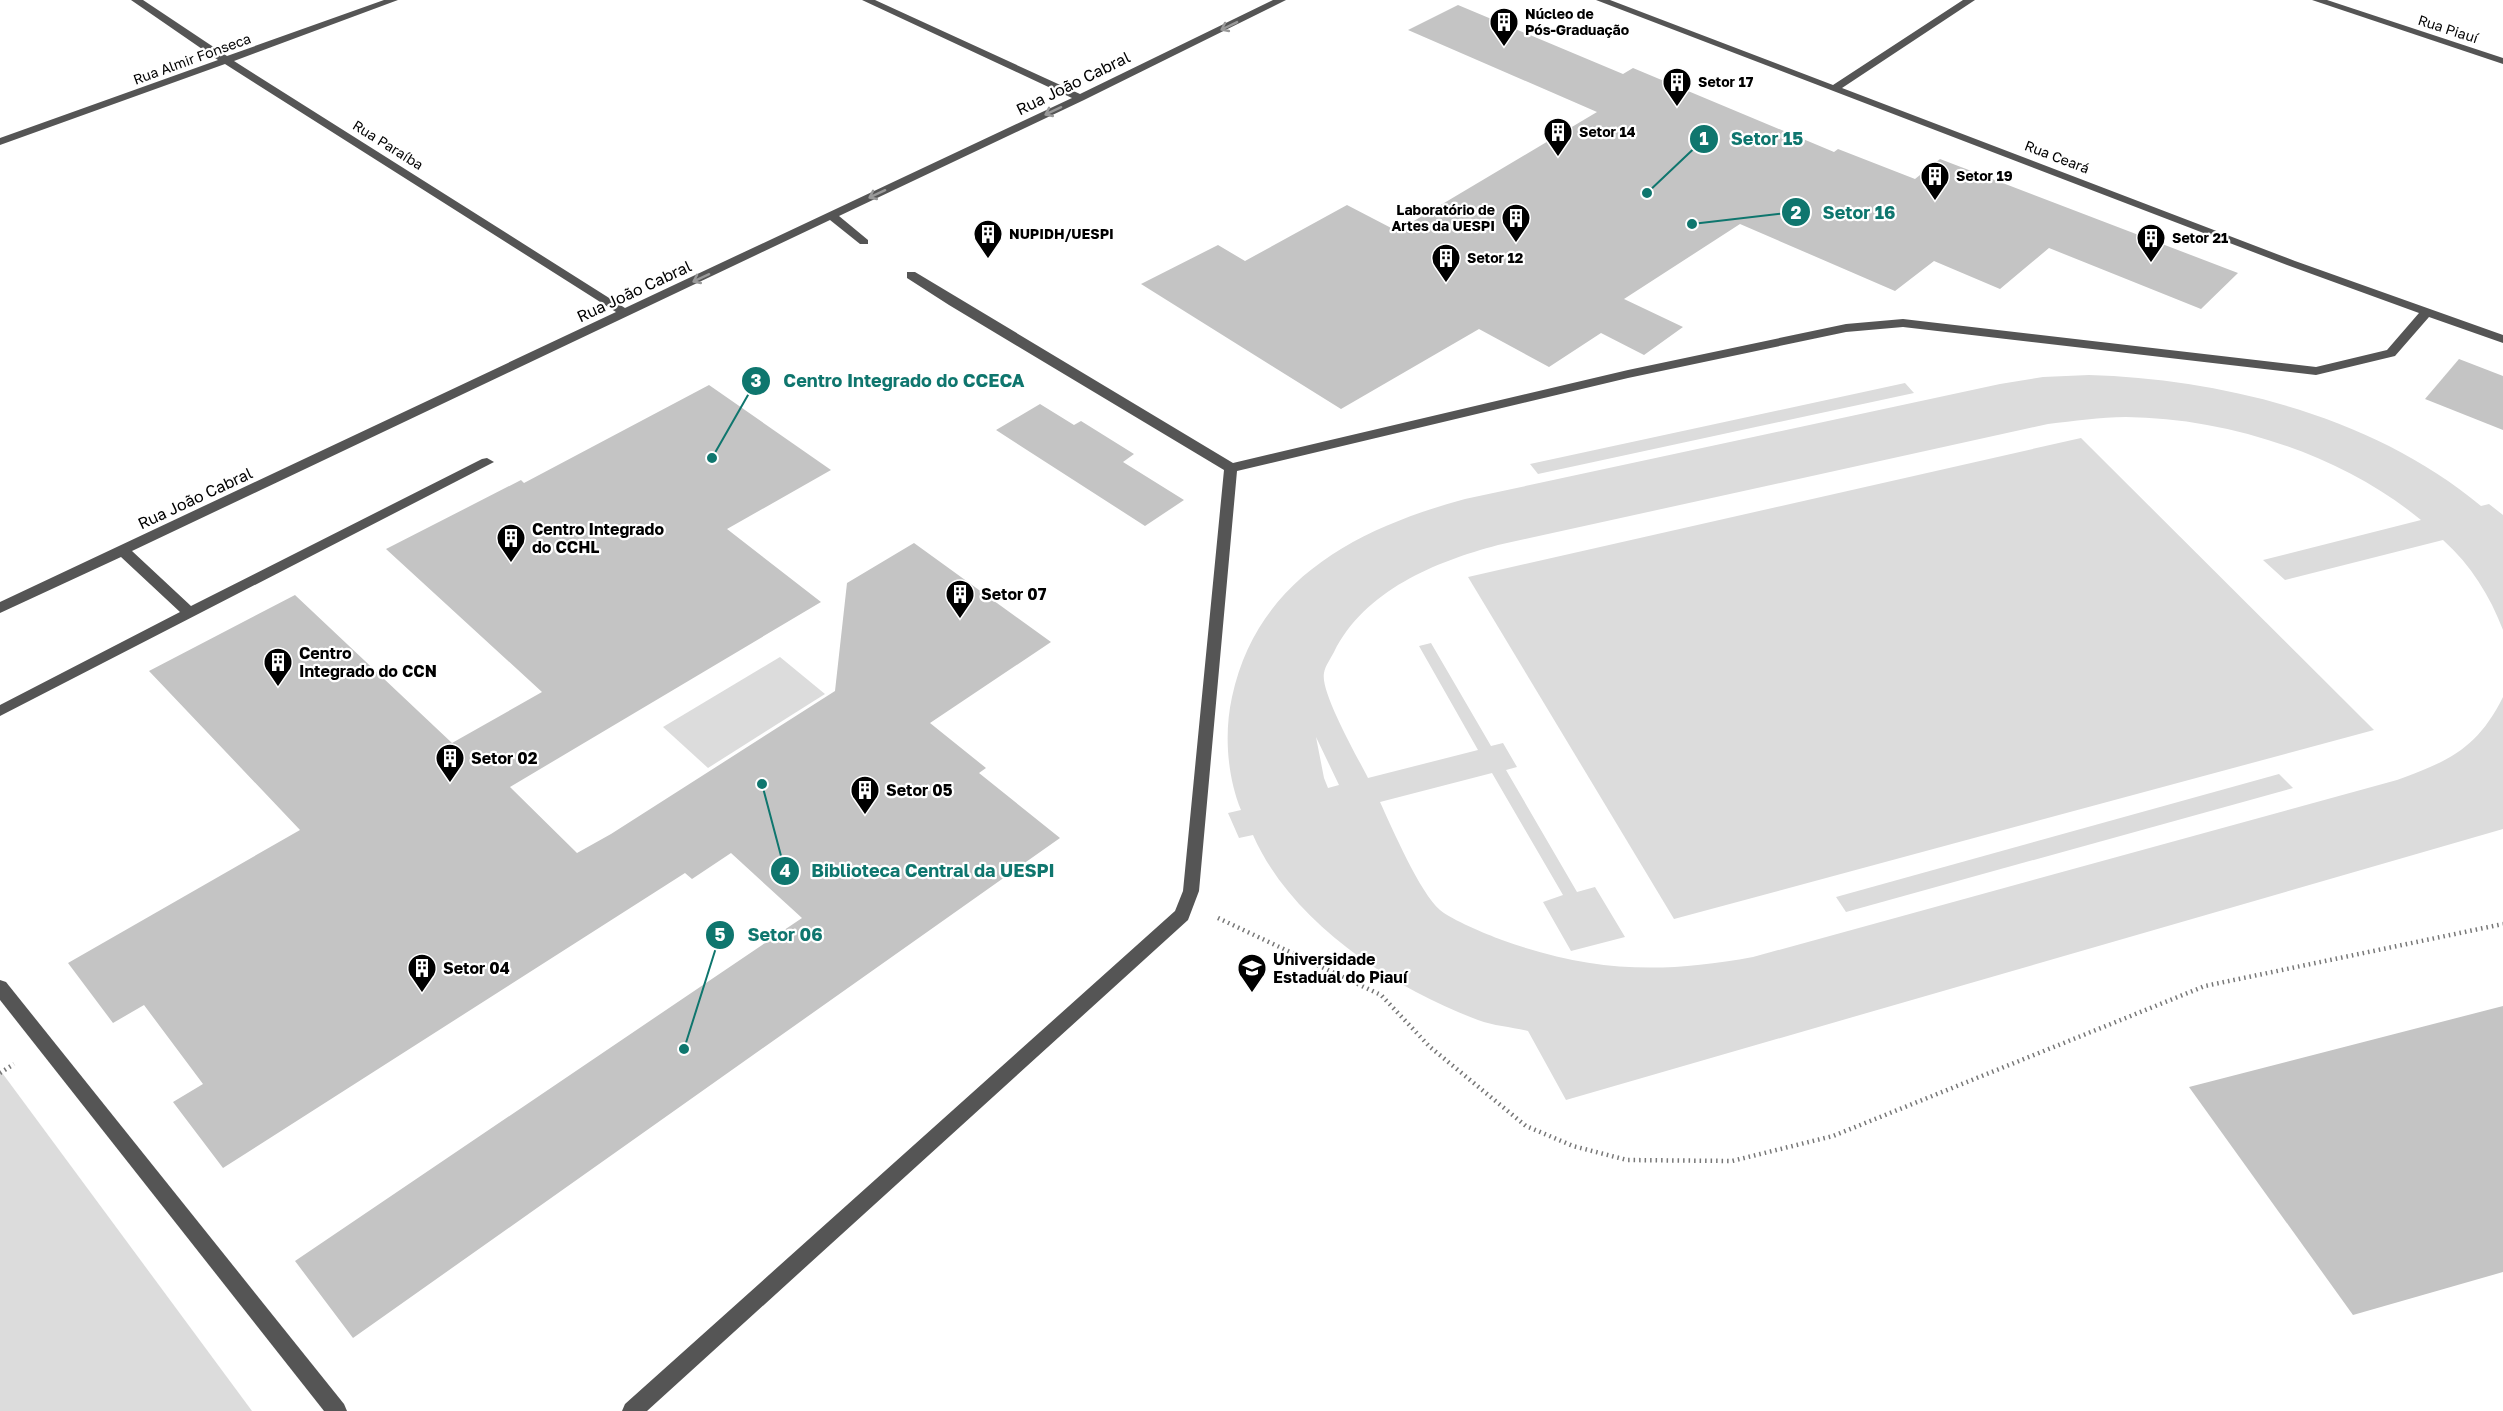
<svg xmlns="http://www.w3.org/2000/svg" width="2503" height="1411" font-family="'Golos Text',sans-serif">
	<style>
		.green { fill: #dcdcdc; fill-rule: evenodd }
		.building { fill: #c4c4c4 }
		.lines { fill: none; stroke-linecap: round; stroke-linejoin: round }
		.path { stroke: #777; stroke-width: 4.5; stroke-dasharray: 1.5 4; stroke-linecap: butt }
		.minor { fill: #555; fill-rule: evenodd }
		.oneway { stroke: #999 }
		.labels { text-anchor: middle; stroke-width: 4.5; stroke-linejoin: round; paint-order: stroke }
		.far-poi-label { font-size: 14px; font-weight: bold; fill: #000; stroke: #fff; text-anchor: start }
		.far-street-label { font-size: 14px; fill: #000; stroke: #fff }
		.street-label { font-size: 16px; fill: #000; stroke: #fff }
		.poi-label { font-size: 16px; font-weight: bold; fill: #000; stroke: #fff; text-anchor: start }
		.leader { fill: none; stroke: #0f766e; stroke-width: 2 }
		.callout-dot { fill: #0f766e; stroke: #fff; stroke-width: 2 }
		.mark-label { font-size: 18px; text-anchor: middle; font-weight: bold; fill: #fff }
		.callout-label { font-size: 18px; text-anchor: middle; font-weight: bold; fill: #0f766e; stroke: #fff; stroke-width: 4.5; stroke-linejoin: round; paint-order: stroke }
	</style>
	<rect width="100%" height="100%" fill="#fff"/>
	<g class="green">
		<path d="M 2089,375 C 2224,379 2375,417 2481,506 L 2489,504 L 2503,515 L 2503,630 C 2490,596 2471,565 2443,540 L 2285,580 L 2263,560 L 2421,520 C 2342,455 2228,418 2126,417 C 2100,417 2074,421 2048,424 L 1498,545 C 1435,562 1365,590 1334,652 C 1331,658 1325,666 1324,673 C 1320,692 1358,758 1368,778 L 1478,750 L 1419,646 L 1431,643 L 1491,746 L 1503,743 L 1517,767 L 1506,770 L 1577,892 L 1595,887 L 1625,937 L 1571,951 L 1543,902 L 1563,895 L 1492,773 L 1380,802 C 1392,828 1420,893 1440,910 C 1452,920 1486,934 1502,940 C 1591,972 1661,974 1753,957 L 2397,780 C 2449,761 2477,749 2503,697 L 2503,829 L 1566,1100 L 1528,1031 C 1512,1027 1494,1026 1478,1020 C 1392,988 1291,922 1253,835 L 1239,838 L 1228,813 L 1241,810 C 1227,776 1224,733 1232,697 C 1257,579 1358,528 1465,499 L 2000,384 L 2043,377 ZM 1316,737 L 1339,785 L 1328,788 L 1324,778 Z"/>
		<path d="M 1905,383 L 1914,393 L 1538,474 L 1530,464 Z"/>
		<path d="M 2081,438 L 2374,730 L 1674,919 L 1468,577 Z"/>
		<path d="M 780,657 L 825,694 L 708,768 L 663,727 Z"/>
		<path d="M 2279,774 L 2293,788 L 1846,912 L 1836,897 Z"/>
		<path d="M 0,1070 L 252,1411 L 0,1411 Z"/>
	</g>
	<g class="building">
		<path d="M 1458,5 L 1623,74 L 1633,68 L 1834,152 L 1838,149 L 1915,179 L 1940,159 L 2238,273 L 2201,309 L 2049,248 L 2000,289 L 1934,261 L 1895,291 L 1740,224 L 1624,299 L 1683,327 L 1644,355 L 1601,333 L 1549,367 L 1479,329 L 1341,409 L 1141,284 L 1218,245 L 1245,261 L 1347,205 L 1397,231 L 1597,112 L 1408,30 Z"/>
		<path d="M 2459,359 L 2503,376 L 2503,430 L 2425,399 Z"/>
		<path d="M 709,385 L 831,470 L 727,529 L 821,602 L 510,787 L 577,853 L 611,834 L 835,691 L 847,583 L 914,543 L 1051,642 L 930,723 L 986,768 L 979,773 L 1060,838 L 353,1338 L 295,1261 L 802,918 L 731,853 L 692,879 L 685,873 L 223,1168 L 173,1102 L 203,1084 L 144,1005 L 113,1023 L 68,963 L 300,830 L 149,671 L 295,595 L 452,743 L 542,692 L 386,549 L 521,480 L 524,483 Z"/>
		<path d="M 1040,404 L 1074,425 L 1081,421 L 1134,454 L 1123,462 L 1184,500 L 1145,526 L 996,430 Z"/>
		<path d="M 2503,1006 L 2503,1272 L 2353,1315 L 2189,1087 Z"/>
	</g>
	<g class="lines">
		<g class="path">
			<path d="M 1218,918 L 1381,995 L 1430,1047 L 1526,1126 L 1573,1146 L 1627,1160 L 1732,1161 L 1833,1136 L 2205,986 L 2503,924"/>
			<path d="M 0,1073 L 14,1064"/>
		</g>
		<g class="minor">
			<path d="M 131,0 L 143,0 L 227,56 L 384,0 L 398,0 L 234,61 L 625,308 L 1072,98 L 862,0 L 875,0 L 1080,94 L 1273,0 L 1286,0 L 1084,100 L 839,216 L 868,240 L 868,244 L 860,244 L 830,220 L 132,551 L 191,606 L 482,459 L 487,458 L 494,462 L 0,716 L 0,705 L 180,612 L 121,557 L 0,613 L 0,602 L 616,312 L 225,64 L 0,145 L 0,138 L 218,60 Z"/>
			<path d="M 1596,0 L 1610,0 L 1833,85 L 1963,0 L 1975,0 L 1842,88 L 2295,261 L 2503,335 L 2503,343 L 2429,317 L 2395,356 L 2316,375 L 1903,327 L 1846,332 L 1628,378 L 1237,471 L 1199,891 L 1188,920 L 647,1411 L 622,1411 L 625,1404 L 1175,911 L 1183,891 L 1224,470 L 949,305 L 907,278 L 907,272 L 915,272 L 1233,463 L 1628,370 L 1846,324 L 1903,319 L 2316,367 L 2387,350 L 2419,313 L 2287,265 Z"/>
			<path d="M 2312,0 L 2327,0 L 2503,58 L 2503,64 Z"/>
			<path d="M 0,980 L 6,982 L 344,1404 L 347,1411 L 324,1411 L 0,1000 Z"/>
		</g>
	</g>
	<defs><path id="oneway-shaft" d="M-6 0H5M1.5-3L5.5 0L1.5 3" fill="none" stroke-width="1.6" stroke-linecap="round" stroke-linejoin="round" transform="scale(1.5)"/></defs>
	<g class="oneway">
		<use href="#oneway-shaft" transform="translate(1229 26) rotate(154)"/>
		<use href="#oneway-shaft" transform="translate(1053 111) rotate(155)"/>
		<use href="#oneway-shaft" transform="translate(877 194) rotate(155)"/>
		<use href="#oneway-shaft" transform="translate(701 278) rotate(155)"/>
	</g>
	<defs>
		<g id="building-pin" transform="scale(1.5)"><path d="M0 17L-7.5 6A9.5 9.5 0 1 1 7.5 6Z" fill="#000" stroke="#fff"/><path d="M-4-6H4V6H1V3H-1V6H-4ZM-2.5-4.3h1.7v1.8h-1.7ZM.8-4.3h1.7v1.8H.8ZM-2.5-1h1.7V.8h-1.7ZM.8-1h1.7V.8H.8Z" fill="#fff"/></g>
		<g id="university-pin" transform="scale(1.5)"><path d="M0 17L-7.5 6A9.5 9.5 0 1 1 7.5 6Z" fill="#000" stroke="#fff"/><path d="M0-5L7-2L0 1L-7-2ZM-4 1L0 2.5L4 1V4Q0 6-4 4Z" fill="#fff"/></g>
	</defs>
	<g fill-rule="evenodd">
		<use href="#building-pin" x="1504" y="22"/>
		<use href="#building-pin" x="1677" y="82"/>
		<use href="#building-pin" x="1558" y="132"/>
		<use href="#building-pin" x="1935" y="176"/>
		<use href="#building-pin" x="1516" y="218"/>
		<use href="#building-pin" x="988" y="234"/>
		<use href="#building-pin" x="2151" y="238"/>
		<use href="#building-pin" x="1446" y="258"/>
		<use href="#building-pin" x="511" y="538"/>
		<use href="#building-pin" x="960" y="594"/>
		<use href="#building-pin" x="278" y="662"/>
		<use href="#building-pin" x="450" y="758"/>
		<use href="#building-pin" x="865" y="790"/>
		<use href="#building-pin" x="422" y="968"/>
		<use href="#university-pin" x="1252" y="968"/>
	</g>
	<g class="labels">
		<g class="far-poi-label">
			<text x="1525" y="19">Núcleo de<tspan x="1525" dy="16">Pós-Graduação</tspan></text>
			<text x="1698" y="87">Setor 17</text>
			<text x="1579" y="137">Setor 14</text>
			<text x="1956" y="181">Setor 19</text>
			<text x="1495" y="215" text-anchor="end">Laboratório de<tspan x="1495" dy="16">Artes da UESPI</tspan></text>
			<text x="1009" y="239">NUPIDH/UESPI</text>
			<text x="2172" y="243">Setor 21</text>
			<text x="1467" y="263">Setor 12</text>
		</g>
		<g class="far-street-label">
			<text transform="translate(2448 29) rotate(18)" y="5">Rua Piauí</text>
			<text transform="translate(192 59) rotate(-20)" y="5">Rua Almir Fonseca</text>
			<text transform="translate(388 145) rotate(32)" y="5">Rua Paraíba</text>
			<text transform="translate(2057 157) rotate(21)" y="5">Rua Ceará</text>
		</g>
		<g class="street-label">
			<text transform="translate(1073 83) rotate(-26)" y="6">Rua João Cabral</text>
			<text transform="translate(634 291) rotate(-25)" y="6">Rua João Cabral</text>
			<text transform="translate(195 498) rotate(-25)" y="6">Rua João Cabral</text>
		</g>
		<g class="poi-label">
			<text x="532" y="535">Centro Integrado<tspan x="532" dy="18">do CCHL</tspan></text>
			<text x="981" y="600">Setor 07</text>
			<text x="299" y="659">Centro<tspan x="299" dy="18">Integrado do CCN</tspan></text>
			<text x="471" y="764">Setor 02</text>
			<text x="886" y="796">Setor 05</text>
			<text x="1273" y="965">Universidade<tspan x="1273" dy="18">Estadual do Piauí</tspan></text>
			<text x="443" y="974">Setor 04</text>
		</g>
	</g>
	<path class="leader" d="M1647 193L1704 139M1692 224L1796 212M712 458L756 381M762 784L785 871M684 1049L720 935"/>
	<g class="callout-dot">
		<circle cx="1647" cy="193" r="6"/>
		<circle cx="1692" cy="224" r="6"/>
		<circle cx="712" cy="458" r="6"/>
		<circle cx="762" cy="784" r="6"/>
		<circle cx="684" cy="1049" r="6"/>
		<circle cx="1704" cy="139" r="15"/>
		<circle cx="1796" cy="212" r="15"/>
		<circle cx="756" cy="381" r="15"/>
		<circle cx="785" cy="871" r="15"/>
		<circle cx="720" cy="935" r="15"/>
	</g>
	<g class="mark-label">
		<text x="1704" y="145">1</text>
		<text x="1796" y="219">2</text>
		<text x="756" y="387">3</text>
		<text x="785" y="877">4</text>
		<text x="720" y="941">5</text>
	</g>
	<g class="callout-label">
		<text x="1767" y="145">Setor 15</text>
		<text x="1859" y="219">Setor 16</text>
		<text x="904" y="387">Centro Integrado do CCECA</text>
		<text x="933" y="877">Biblioteca Central da UESPI</text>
		<text x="785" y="941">Setor 06</text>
	</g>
</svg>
